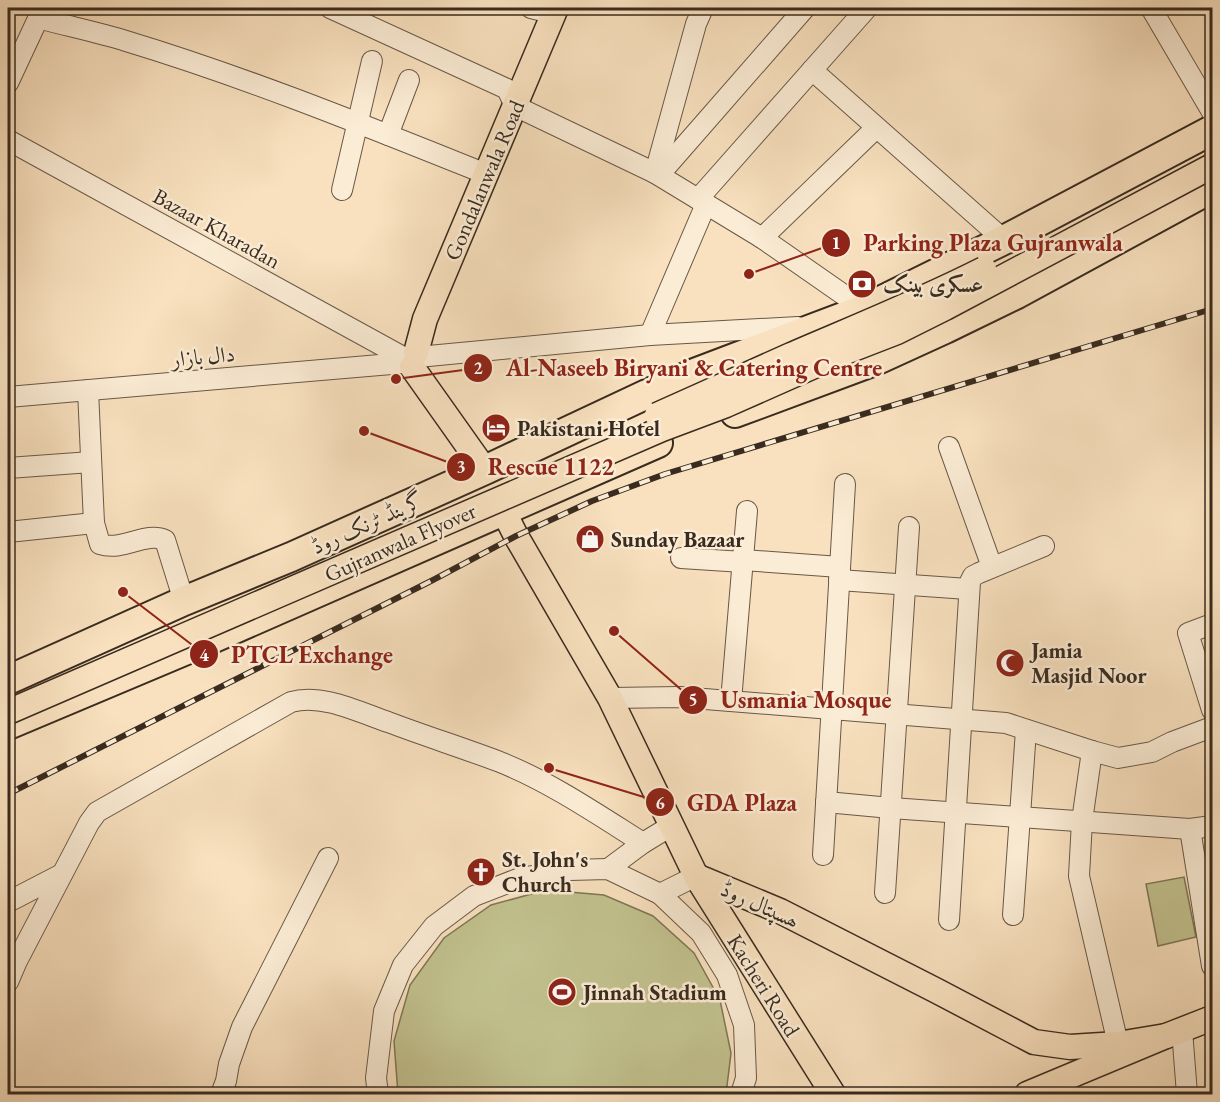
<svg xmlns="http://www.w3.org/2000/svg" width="1220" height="1102" font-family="'EB Garamond',Amiri,serif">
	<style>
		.green { fill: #c2c28f; stroke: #7e7657; stroke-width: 1.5 }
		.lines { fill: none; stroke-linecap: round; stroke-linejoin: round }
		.minor-casing { stroke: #695847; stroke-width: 22 }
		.major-casing { stroke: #392b1f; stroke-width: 27 }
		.highway-casing { stroke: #392b1f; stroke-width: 32 }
		.minor { stroke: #fbecd5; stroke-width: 20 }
		.major { stroke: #f9e1bf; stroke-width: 24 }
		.highway { stroke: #f9e1bf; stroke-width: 28 }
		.rail-casing { stroke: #392b1f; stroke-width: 6 }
		.rail { stroke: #fbecd5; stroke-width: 4; stroke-dasharray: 11; stroke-linecap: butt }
		.major-bridge-casing { stroke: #392b1f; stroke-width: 27; stroke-linecap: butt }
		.major-bridge { stroke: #f9e1bf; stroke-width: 24 }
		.labels { text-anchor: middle; stroke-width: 5; stroke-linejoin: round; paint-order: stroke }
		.street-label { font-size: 22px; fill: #392b1f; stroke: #fbecd5 }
		.poi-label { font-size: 22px; font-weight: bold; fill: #392b1f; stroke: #fbecd5; text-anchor: start }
		.leader { fill: none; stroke: #8f2418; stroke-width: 2 }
		.callout-dot { fill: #8f2418; stroke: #fbecd5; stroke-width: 2 }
		.mark-label { font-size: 18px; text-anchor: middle; font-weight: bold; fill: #fff }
		.callout-label { font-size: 24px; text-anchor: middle; font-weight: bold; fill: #8f2418; stroke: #fbecd5; stroke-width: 5; stroke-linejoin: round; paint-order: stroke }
	</style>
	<rect width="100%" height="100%" fill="#f9e1bf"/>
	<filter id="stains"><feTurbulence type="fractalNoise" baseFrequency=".00333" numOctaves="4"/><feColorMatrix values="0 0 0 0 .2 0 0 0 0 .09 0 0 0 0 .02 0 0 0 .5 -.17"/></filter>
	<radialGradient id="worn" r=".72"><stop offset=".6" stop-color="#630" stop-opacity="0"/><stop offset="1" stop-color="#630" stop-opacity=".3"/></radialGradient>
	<g class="green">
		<path d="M 1184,877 L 1196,937 L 1158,946 L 1146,884 Z"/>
		<path d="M 546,890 L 604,895 L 653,916 L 694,953 L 720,1000 L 731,1053 L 726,1094 L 398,1094 L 394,1041 L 410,985 L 444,938 L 491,905 Z"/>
	</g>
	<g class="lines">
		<g class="minor-casing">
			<g id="minor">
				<path d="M 330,8 L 507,89 L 515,106 L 655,173 L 762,238 L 864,309"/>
				<path d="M 531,8 L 539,10"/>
				<path d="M 1151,8 L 1212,112"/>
				<path d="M 38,18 C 67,26 97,32 126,41 C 245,77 361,124 476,170"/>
				<path d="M 812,70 L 1004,240"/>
				<path d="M 8,83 L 43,8"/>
				<path d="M 388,135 L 409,80"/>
				<path d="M 8,140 L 403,357"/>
				<path d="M 655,173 L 696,24 L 703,8"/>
				<path d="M 659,175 L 805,8"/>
				<path d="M 342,190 L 372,61"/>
				<path d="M 698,199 L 867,8"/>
				<path d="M 762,238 L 876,128"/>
				<path d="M 650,335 L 706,204"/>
				<path d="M 418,357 L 650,335 L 798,327"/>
				<path d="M 88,390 L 94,523 L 100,544 C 123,552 145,531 165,540 L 184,601"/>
				<path d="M 8,397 L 403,363"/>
				<path d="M 949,447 L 992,567"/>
				<path d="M 8,468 L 91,462"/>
				<path d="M 8,532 L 94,523"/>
				<path d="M 681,558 L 743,562"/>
				<path d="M 743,560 L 840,567"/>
				<path d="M 839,580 L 968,589"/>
				<path d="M 1212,624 L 1188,633 L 1212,710"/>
				<path d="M 610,698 L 680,697 L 1006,723 L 1092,751 L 1118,758 L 1152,752 L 1172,742 L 1212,727"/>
				<path d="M 731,701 L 747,511"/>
				<path d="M 1092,751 L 1082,821 L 1079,876 L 1118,1044"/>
				<path d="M 826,802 L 891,808 L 1190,829 L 1212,826"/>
				<path d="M 1190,829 L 1212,966"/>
				<path d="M 823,855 L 845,484"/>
				<path d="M 608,869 L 643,843 L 671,826"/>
				<path d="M 885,893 L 909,527"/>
				<path d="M 660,894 L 696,876"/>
				<path d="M 8,902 L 62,874"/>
				<path d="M 1013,915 L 1026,730"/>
				<path d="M 949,920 L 970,582 L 973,576 L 979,573 L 1044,546"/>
				<path d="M 8,982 L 17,961 L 89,823 L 97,812 L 291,702 C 321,693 359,712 388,722 C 425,736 463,748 500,762 C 550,782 597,814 643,843"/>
				<path d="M 1182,1030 L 1187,1094"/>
				<path d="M 221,1094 L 226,1081 L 229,1064 L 242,1027 L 328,858"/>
				<path d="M 378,1094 L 376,1078 L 384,1011 L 403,965 L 434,926 L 474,896 L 520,878 L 569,870 L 608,869 L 660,894 L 701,933 L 727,975 L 744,1025 L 746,1078 L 741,1094"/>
			</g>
		</g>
		<g class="major-casing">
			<g id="major">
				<path d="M 416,353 L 425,319 L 556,8"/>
				<path d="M 412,367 L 485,470"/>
				<path d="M 504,512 L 516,536 L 610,698 L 696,876 L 833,1094"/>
				<path d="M 696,876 L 780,911 L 937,991 L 1034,1042 L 1070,1047 L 1118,1044 L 1166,1036"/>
				<path d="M 1027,1094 L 1166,1036 L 1212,1018"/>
			</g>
		</g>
		<g class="highway-casing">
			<g id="highway">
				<path d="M 735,413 L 875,361 L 945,329 L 1017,294 L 1212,188"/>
				<path d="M 8,680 L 184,601 L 291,557 L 485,470 L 647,394 L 697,372 L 864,309 L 1004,240 L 1212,130"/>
				<path d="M 8,725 L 191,648 L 658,443"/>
			</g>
		</g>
		<use href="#minor" class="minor"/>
		<use href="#major" class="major"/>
		<use href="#highway" class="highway"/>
		<g class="rail-casing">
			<path id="rail" d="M 8,794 L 433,580 L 516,536 L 592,501 L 665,474 L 1212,309"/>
		</g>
		<use href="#rail" class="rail"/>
		<g class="major-bridge-casing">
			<g id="major-bridge">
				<path d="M 657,415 C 702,395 746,375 791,355 C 856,327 921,301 984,269"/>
				<path d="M 8,712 L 662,429 L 726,405 L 848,351 L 897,332 L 945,308 L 1212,166"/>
			</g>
		</g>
		<use href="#major-bridge" class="major-bridge"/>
	</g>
	<defs>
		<g id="bank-disc" transform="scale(1.5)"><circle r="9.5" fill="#8f2418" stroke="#fbecd5"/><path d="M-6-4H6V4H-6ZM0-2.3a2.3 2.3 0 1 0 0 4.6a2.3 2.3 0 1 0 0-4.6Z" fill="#fff"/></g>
		<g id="hotel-disc" transform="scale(1.5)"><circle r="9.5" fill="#8f2418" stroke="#fbecd5"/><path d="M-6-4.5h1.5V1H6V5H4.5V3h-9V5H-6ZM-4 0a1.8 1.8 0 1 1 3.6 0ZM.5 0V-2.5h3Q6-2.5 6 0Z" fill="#fff"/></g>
		<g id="shop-disc" transform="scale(1.5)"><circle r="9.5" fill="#8f2418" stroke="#fbecd5"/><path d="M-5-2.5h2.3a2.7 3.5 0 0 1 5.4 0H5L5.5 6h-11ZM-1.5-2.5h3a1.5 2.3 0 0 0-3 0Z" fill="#fff"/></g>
		<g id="mosque-disc" transform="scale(1.5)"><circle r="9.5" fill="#8f2418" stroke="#fbecd5"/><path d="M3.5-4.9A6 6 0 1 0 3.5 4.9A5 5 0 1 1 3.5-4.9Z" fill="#fff"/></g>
		<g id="church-disc" transform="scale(1.5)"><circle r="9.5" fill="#8f2418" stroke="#fbecd5"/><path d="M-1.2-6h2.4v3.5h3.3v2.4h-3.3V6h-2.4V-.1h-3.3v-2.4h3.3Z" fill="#fff"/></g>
		<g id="stadium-disc" transform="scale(1.5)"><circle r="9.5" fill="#8f2418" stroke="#fbecd5"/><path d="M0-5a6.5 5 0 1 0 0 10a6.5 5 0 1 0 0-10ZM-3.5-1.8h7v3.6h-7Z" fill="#fff"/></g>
	</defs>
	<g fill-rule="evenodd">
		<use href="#bank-disc" x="862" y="284"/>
		<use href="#hotel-disc" x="496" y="428"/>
		<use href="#shop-disc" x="590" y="539"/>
		<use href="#mosque-disc" x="1010" y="663"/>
		<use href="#church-disc" x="481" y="872"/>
		<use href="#stadium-disc" x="562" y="992"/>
	</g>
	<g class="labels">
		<g class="street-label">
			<text transform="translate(484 180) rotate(-67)" y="8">Gondalanwala Road</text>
			<text transform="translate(217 228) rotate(29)" y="8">Bazaar Kharadan</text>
			<text transform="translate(203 356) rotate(-5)" y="8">دال بازار</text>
			<text transform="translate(367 523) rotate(-24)" y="8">گرینڈ ٹرنک روڈ</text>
			<text transform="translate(400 542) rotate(-24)" y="8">Gujranwala Flyover</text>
			<text transform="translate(760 904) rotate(24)" y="8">ھسپتال روڈ</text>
			<text transform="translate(764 985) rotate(58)" y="8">Kacheri Road</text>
		</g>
		<g class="poi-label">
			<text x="883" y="292">عسکری بینک</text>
			<text x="517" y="436">Pakistani Hotel</text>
			<text x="611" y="547">Sunday Bazaar</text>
			<text x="1031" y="658">Jamia<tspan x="1031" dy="25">Masjid Noor</tspan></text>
			<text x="502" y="867">St. John's<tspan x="502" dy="25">Church</tspan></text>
			<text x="583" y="1000">Jinnah Stadium</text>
		</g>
	</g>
	<path class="leader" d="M749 274L836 243M396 379L478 368M364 431L461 467M123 592L204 654M614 631L693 700M549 768L660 802"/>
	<g class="callout-dot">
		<circle cx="749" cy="274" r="6"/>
		<circle cx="396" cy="379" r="6"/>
		<circle cx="364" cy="431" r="6"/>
		<circle cx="123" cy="592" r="6"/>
		<circle cx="614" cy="631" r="6"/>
		<circle cx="549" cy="768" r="6"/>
		<circle cx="836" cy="243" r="15"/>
		<circle cx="478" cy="368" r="15"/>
		<circle cx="461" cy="467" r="15"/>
		<circle cx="204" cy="654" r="15"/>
		<circle cx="693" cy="700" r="15"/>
		<circle cx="660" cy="802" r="15"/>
	</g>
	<g class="mark-label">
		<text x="836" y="249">1</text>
		<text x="478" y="374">2</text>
		<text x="461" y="473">3</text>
		<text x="204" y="661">4</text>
		<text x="693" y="706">5</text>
		<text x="660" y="809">6</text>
	</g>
	<g class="callout-label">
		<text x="993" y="251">Parking Plaza Gujranwala</text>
		<text x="694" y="376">Al-Naseeb Biryani &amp; Catering Centre</text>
		<text x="551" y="475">Rescue 1122</text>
		<text x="312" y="663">PTCL Exchange</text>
		<text x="806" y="708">Usmania Mosque</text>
		<text x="742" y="811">GDA Plaza</text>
	</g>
	<rect width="1220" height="1102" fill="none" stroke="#f9e1bf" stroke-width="30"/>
	<rect x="9" y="9" width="1202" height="1084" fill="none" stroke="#392b1f" stroke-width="3"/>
	<rect x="15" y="15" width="1190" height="1072" fill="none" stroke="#392b1f" stroke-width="1.5"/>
	<rect width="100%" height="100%" filter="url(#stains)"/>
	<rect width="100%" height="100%" fill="url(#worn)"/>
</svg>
